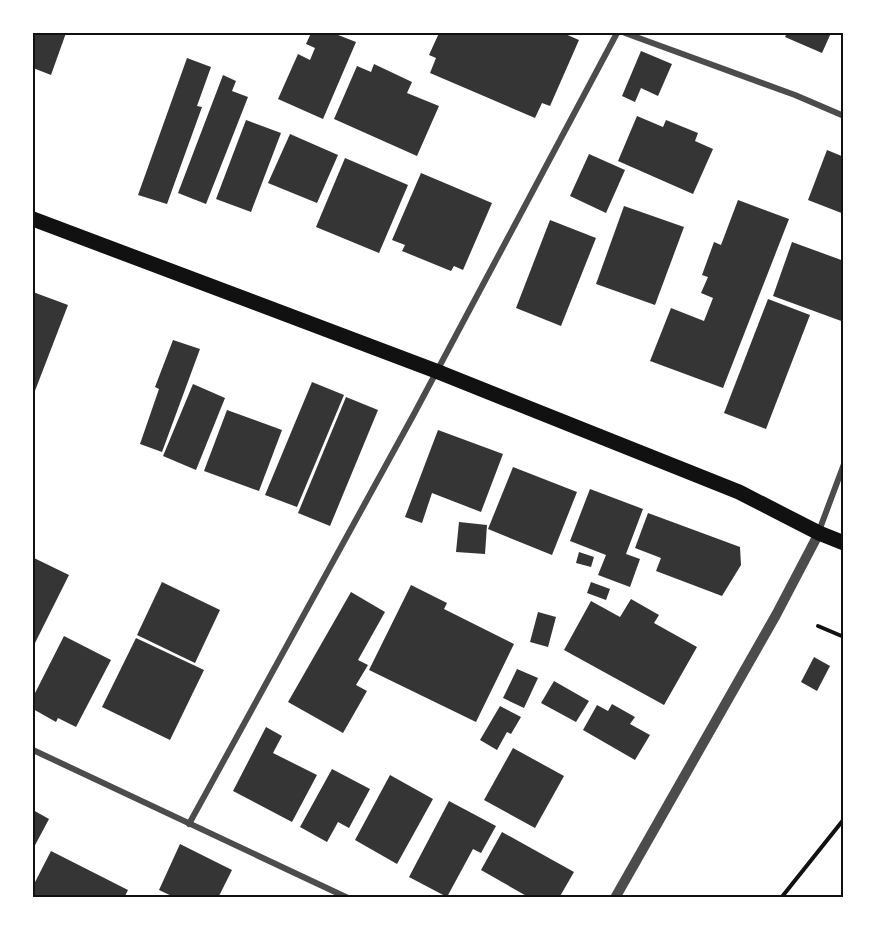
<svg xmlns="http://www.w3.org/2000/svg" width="877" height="931" font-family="Cabin,sans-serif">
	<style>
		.building { fill: #353535 }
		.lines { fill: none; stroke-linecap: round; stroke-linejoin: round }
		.path { stroke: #111; stroke-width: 4 }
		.minor { stroke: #4c4c4c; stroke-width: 6 }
		.tertiary { stroke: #4c4c4c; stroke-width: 10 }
		.primary { stroke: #111; stroke-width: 15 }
		.neatline { fill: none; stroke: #111; stroke-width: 2 }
	</style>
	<rect width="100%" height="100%" fill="#fff"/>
	<g class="building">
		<path d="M 33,33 L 66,33 L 51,75 L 33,68 Z"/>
		<path d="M 311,33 L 333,33 L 356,42 L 323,119 L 278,99 L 298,54 L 310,60 L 315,48 L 306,44 Z"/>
		<path d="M 439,33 L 563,33 L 579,40 L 550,106 L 542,103 L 535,118 L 430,73 L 436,58 L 429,55 Z"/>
		<path d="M 787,33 L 831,33 L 822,53 L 785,37 Z"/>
		<path d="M 641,51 L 672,64 L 658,96 L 641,88 L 635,102 L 622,96 Z"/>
		<path d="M 187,58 L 211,67 L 197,106 L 202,107 L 167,204 L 138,195 Z"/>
		<path d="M 374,64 L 412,82 L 407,93 L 439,106 L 417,156 L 334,119 L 357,66 L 371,72 Z"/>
		<path d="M 223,75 L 236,81 L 232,91 L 248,97 L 206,204 L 178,193 Z"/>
		<path d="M 637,116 L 663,127 L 666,120 L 698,133 L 695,141 L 713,149 L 693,194 L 618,161 Z"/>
		<path d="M 246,120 L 281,133 L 251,212 L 216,199 Z"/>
		<path d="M 290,134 L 338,155 L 317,203 L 268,183 Z"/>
		<path d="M 827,150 L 844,157 L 844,214 L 808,200 Z"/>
		<path d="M 589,154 L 625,170 L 606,213 L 570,196 Z"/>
		<path d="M 345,158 L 408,185 L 379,253 L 316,227 Z"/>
		<path d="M 421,173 L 492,203 L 463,270 L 454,266 L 451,271 L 402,251 L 405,245 L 392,240 Z"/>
		<path d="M 738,200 L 789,219 L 723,388 L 650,361 L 671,308 L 704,321 L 713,298 L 701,293 L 708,277 L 702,275 L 714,242 L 721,245 Z"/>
		<path d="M 624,206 L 684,227 L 655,305 L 596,284 Z"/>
		<path d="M 550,220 L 596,238 L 561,326 L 516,308 Z"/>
		<path d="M 792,242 L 844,261 L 844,322 L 773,296 Z"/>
		<path d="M 33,292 L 68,305 L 33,396 Z"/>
		<path d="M 768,299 L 810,315 L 766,429 L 724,413 Z"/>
		<path d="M 173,340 L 200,349 L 162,452 L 140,444 L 159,389 L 155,387 Z"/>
		<path d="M 312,382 L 344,395 L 297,507 L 265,495 Z"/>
		<path d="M 193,384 L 225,398 L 196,470 L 163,456 Z"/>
		<path d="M 346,397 L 378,410 L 330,526 L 298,513 Z"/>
		<path d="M 227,410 L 282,430 L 259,491 L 204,471 Z"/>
		<path d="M 438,430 L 503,454 L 481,512 L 432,493 L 422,523 L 405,517 Z"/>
		<path d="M 513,467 L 577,492 L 552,555 L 488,529 Z"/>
		<path d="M 590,489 L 643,509 L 626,554 L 640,559 L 630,587 L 598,575 L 606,555 L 570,541 Z"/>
		<path d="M 648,513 L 740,547 L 741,565 L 722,596 L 656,571 L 661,558 L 635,548 Z"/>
		<path d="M 459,522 L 487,525 L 485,554 L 456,552 Z"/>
		<path d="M 579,552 L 594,557 L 591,567 L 576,563 Z"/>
		<path d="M 34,558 L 69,575 L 33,647 L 33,561 Z"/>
		<path d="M 162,582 L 220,610 L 195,663 L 137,635 Z"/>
		<path d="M 591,582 L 610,589 L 606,600 L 587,593 Z"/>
		<path d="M 411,585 L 447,603 L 444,609 L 514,644 L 476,722 L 369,670 Z"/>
		<path d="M 351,592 L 385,612 L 358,660 L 368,665 L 356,685 L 367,691 L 343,733 L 288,702 Z"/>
		<path d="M 631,599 L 659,615 L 654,623 L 697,647 L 664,705 L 564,650 L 591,601 L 620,617 Z"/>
		<path d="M 538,612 L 556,617 L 548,647 L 530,642 Z"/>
		<path d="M 64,636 L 111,660 L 76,727 L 58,718 L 56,722 L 33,709 L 33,697 Z"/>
		<path d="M 136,638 L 204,670 L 170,740 L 102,707 Z"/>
		<path d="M 814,657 L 830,666 L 817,691 L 801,682 Z"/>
		<path d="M 517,669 L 538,678 L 524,708 L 503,698 Z"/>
		<path d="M 554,681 L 589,701 L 576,722 L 541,703 Z"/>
		<path d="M 612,704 L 635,717 L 630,724 L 650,735 L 635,760 L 583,730 L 597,705 L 608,711 Z"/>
		<path d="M 500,706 L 521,717 L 511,734 L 507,732 L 497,750 L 480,740 Z"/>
		<path d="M 266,727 L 282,736 L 273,753 L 317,775 L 292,822 L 233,791 Z"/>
		<path d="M 513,748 L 564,776 L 535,828 L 484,800 Z"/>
		<path d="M 332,769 L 370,789 L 349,828 L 338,822 L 327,842 L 300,827 Z"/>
		<path d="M 390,775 L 433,799 L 397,864 L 355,840 Z"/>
		<path d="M 449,801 L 496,826 L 481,853 L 473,849 L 447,897 L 409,877 Z"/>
		<path d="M 33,810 L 49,819 L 33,849 Z"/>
		<path d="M 502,832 L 574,872 L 559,898 L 530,898 L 481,870 Z"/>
		<path d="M 180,844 L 232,870 L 218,898 L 176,898 L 159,890 Z"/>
		<path d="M 51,851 L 128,890 L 124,898 L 33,898 L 33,886 Z"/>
	</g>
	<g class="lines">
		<g class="path">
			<path d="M 818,626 L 844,637"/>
			<path d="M 781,898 L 844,819"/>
		</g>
		<g class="minor">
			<path d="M 625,33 L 795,95 L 844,116"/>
			<path d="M 819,531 L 844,464"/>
			<path d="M 33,750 L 348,898"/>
			<path d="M 189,824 L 414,414 L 617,33"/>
		</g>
		<path class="tertiary" d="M 615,898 L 776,615 L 819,533"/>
		<path class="primary" d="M 33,219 L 436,371 L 739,492 L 819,533 L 844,543"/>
	</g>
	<rect width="877" height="931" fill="none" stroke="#ffffff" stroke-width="69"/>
	<rect x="34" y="34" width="808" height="862" class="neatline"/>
</svg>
